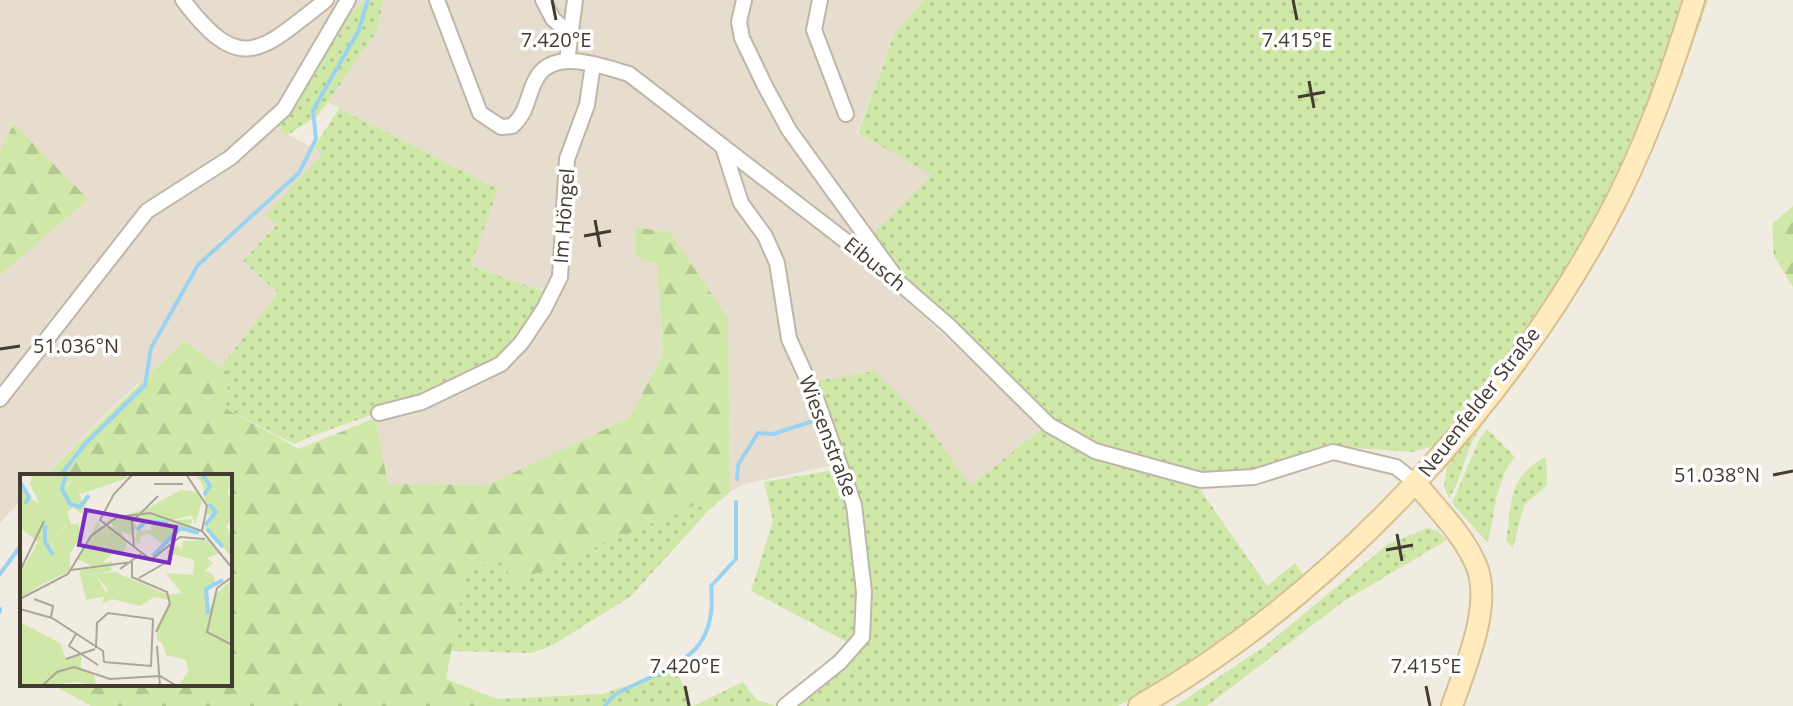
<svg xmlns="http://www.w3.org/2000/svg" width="1793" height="706" font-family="'Open Sans',sans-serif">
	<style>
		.residential { fill: #e6ddcf }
		.grass { fill: url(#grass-dots) }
		.forest { fill: url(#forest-firs) }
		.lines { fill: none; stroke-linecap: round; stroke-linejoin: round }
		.stream { stroke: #9ad3f2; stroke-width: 4 }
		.street-casing { stroke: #c0b6a7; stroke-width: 18 }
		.secondary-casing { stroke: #d7c091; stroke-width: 24 }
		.street { stroke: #fff; stroke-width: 14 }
		.secondary { stroke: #ffebbe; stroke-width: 20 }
		.ticks { fill: none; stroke: #433b32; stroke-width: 3 }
		.labels { text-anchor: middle; stroke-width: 7; stroke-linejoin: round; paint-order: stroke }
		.street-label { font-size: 20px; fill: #433b32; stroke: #fff }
		.inset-river { fill: none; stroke: #9ad3f2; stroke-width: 4 }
		.inset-road { fill: none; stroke: #aba59b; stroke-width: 2 }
		.view { fill: #7b2cbf; fill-opacity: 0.15; stroke: #7b2cbf; stroke-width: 4 }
		.inset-edge { fill: none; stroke: #433b32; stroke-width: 4 }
		.ticks-label { font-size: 20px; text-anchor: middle; fill: #433b32; stroke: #fff; stroke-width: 7; stroke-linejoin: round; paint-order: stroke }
	</style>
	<defs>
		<pattern id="grass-dots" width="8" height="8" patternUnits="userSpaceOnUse" patternTransform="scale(2)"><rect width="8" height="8" fill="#cfe8a8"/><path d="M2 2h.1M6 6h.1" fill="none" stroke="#b3c891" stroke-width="1.8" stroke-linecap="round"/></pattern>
		<pattern id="forest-firs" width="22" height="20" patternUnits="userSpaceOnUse" patternTransform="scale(2)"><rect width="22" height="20" fill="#cfe8a8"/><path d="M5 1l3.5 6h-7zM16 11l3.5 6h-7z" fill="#b3c891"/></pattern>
	</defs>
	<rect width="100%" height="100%" fill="#f1ece1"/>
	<g class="residential">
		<path d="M 0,0 L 367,0 L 313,44 L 279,105 L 273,127 L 324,153 L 265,216 L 277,223 L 243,261 L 278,293 L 220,368 L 137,384 L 45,476 L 22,476 L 22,499 L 0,523 L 0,275 L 17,258 L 15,125 L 0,151 Z"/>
		<path d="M 383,0 L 924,0 L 894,34 L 857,133 L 933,175 L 879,275 L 1043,428 L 970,487 L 926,422 L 839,464 L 744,484 L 730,492 L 728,318 L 635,227 L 636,257 L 657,264 L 663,355 L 629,418 L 488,485 L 388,484 L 375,418 L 528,342 L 558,296 L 471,266 L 498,189 L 328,102 L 377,31 Z"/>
	</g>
	<g class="grass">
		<path d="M 367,0 L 383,0 L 377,31 L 328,102 L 317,116 L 286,136 L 277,127 L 337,24 Z"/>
		<path d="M 924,0 L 1685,0 L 1645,121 L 1599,220 L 1511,349 L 1433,446 L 1412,452 L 1330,446 L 1254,473 L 1203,475 L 1096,447 L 1052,420 L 909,283 L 873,234 L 932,175 L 858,133 L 894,34 Z"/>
		<path d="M 1704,0 L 1708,0 C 1670,114 1622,223 1556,324 C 1532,361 1502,395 1478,432 C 1464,453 1463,478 1449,498 L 1444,487 L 1447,467 L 1523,366 L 1691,40 Z"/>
		<path d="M 339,108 L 498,189 L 471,266 L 548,293 C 534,315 521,340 500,357 C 451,395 354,417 294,444 L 225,408 L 229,374 L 220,368 L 278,293 L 243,261 L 277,224 L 265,216 L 323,153 L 314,148 Z"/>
		<path d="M 874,371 L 926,422 L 970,486 L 1043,428 L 1195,482 L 1267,586 L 1295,563 L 1304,575 L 1170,681 L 1117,706 L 791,706 L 864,639 L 856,505 L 812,382 Z"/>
		<path d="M 1487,429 L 1515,457 L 1506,469 L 1497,495 L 1488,543 L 1452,503 L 1479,440 Z"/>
		<path d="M 1546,457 L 1547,485 L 1524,505 L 1513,548 L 1506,541 C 1512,503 1508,475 1546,457 Z"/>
		<path d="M 840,469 L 857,547 L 857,634 L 851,644 L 751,591 L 773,521 L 764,482 Z"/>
		<path d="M 695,505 L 709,510 L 631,596 L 553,645 L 532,653 L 451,651 L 466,569 L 499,561 L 516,581 Z"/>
		<path d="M 1428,528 L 1438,531 L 1447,540 L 1344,601 L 1207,706 L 1175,706 L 1264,647 L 1388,544 Z"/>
		<path d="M 676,669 L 692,706 L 494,706 L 497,699 L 602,694 Z"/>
		<path d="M 743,682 L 757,700 L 778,706 L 693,706 Z"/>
	</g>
	<g class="forest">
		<path d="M 14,124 L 88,199 L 0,275 L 0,151 Z"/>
		<path d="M 1793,206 L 1793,287 L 1774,256 L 1772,224 Z"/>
		<path d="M 635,227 L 670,233 L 728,318 L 730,492 L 709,510 L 695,505 L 516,582 L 499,561 L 466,569 L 446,679 L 497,699 L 494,706 L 91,706 L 51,684 L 230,684 L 230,476 L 45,476 L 184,341 L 229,374 L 225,408 L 299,449 L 375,418 L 388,484 L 488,485 L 629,418 L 663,355 L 657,264 L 636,257 Z"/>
	</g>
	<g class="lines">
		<g class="stream">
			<path d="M 60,476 L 85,444 L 145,385 L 151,348 L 198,265 L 299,173 L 316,139 L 313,110 L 359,30 L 368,0"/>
			<path d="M 737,479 L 738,465 L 758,433 L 773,434 L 816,420"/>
			<path d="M 0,574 L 22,544"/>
			<path d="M 0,609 L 0,612"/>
			<path d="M 605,706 L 614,695 C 670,665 719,660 711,586 L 736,559 L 736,502"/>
		</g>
		<g class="street-casing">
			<g id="street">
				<path d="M 183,0 C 241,77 261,51 326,0"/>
				<path d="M 437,0 L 480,113 L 501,127 L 512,126 C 528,112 526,99 535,81 C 551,46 601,66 629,74 L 895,279 L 948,325 L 1049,425 L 1095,451 L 1201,480 L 1254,477 L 1333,452 L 1396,467 L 1415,482"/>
				<path d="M 543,0 L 553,19 L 568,32"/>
				<path d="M 744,0 L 739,22 L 742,38 L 765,86 L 789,130 L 894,275"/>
				<path d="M 820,0 L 814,30 L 846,114"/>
				<path d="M 567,61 L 575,0"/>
				<path d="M 723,147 L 741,203 L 765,236 L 777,263 L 789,339 L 816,398 L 854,505 L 864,592 L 862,637 L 840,662 L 785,706"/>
				<path d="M 0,399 L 147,211 L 230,158 L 284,109 L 348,0"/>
				<path d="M 379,413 L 422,402 L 501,364 L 522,342 L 544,309 L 560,277 L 567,159 L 587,105 L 593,64"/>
			</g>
		</g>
		<g class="secondary-casing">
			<g id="secondary">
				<path d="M 1415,482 C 1436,508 1465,536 1477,567 C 1492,607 1465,668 1452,706"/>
				<path d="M 1139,706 C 1327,598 1500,414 1604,224 C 1643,153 1670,77 1694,0"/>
			</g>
		</g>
		<use href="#street" class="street"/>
		<use href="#secondary" class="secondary"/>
	</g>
	<path class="ticks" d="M 552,0 L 556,20M 1293,0 L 1297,20M 1309,81 L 1314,108M 1298,97 L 1325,92M 595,220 L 600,247M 584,236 L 611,231M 0,349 L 20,346M 1773,475 L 1793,471M 1397,534 L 1402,561M 1386,550 L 1413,545M 685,686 L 689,706M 1426,686 L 1430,706"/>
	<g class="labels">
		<g class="street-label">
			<text transform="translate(564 216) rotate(-86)" y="7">Im Höngel</text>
			<text transform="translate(875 264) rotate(39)" y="7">Eibusch</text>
			<text transform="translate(1479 402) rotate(-52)" y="7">Neuenfelder Straße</text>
			<text transform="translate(828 436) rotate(69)" y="7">Wiesenstraße</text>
		</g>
	</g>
	<g transform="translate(20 474)">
		<rect width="212" height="212" fill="#f1ece1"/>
		<path d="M 0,0 L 8,23 L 20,30 L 10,11 L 12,0 L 30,0 L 37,27 L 33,29 L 47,51 L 31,68 L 33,80 L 16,102 L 24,109 L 0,124 L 0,79 L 4,93 L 18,68 L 0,54 ZM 48,0 L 104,0 L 108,4 L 61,20 L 56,4 L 43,13 ZM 212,15 L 212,44 L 206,53 L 194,27 L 204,21 L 211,24 ZM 161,16 L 176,18 L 182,27 L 175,50 L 172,41 L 138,50 L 113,48 L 117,52 L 112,62 L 101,57 L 107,69 L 104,78 L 92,80 L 82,89 L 92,87 L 91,97 L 75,100 L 88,122 L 66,126 L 59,96 L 73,93 L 58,85 L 78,47 L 81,53 L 93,53 L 91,48 L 82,48 L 126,35 ZM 40,169 L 46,185 L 61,181 L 61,194 L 74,201 L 76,212 L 57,208 L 18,212 L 20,185 L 32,183 Z" fill="#cfe8a8"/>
		<path d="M 30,0 L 48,0 L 46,14 L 56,3 L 62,28 L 70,21 L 62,40 L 53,33 L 47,38 L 51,50 L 58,50 L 62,59 L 50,80 L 50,97 L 24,109 L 12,101 L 14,95 L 33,81 L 32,67 L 47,52 L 32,29 L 37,26 L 31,12 L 23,11 ZM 176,0 L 212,0 L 208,19 L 212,25 L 204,21 L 194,27 L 212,64 L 211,82 L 185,54 L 194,40 L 187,41 L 183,12 ZM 173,45 L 169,56 L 175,61 L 163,56 L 157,60 L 152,50 L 154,63 L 143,70 L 129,60 L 121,62 L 119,71 L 115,66 L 117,57 L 131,56 L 132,48 ZM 188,66 L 200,79 L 187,84 L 193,89 L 185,97 L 194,101 L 195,112 L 187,117 L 189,136 L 195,121 L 212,105 L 212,212 L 159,211 L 168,198 L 166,186 L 146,181 L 142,168 L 137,167 L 137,153 L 150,126 L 134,123 L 120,132 L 92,125 L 81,130 L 88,116 L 75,100 L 95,98 L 148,121 L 161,119 L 146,99 L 173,101 L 174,86 L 146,78 L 157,71 L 162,76 L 163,67 ZM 0,148 L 40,169 L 39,183 L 20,185 L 18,212 L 0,212 Z" fill="#cfe8a8"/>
		<path class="inset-river" d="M 46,0 L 42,15 L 50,30 L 60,33 L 69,21M 182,0 L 190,12 L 184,21M 0,8 L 9,23 L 5,30M 25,51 L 25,68 L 33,81M 185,51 L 196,38 L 189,30M 187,55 L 203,73M 117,56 L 126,47 L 148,49M 133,82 L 160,54 L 179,59M 188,140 L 186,115 L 203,106"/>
		<path class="inset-road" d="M 113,0 L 94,20 L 80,46 L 131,86M 166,0 L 187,32 L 182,57 L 212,94M 134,10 L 163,10M 114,73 L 112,48 L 138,22M 131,86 L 160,63 L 185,65M 112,88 L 112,103 L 147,118 L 150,130 L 136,158M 100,95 L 121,80M 51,96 L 112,88M 0,97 L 24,47M 212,103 L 197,114 L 187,158 L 212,171M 119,104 L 152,85M 0,125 L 48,100 L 71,62 L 97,43 L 130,39 L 182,57M 14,125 L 33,132 L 31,143M 0,135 L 32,144 L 83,177 L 84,188M 56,160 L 49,172 L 78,191M 137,172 L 140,212M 76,174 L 77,149 L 88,139 L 133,145 L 131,192 L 84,188M 46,185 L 75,175M 22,212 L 37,198 L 54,193 L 90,205 L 140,202 L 157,212"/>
		<path class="view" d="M 66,36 L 156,53 L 149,89 L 59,71 Z"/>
		<rect width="212" height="212" class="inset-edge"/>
	</g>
	<g class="ticks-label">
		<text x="556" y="47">7.420°E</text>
		<text x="1297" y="47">7.415°E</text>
		<text x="76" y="353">51.036°N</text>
		<text x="1717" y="482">51.038°N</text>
		<text x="685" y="673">7.420°E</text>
		<text x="1426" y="673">7.415°E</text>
	</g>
</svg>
